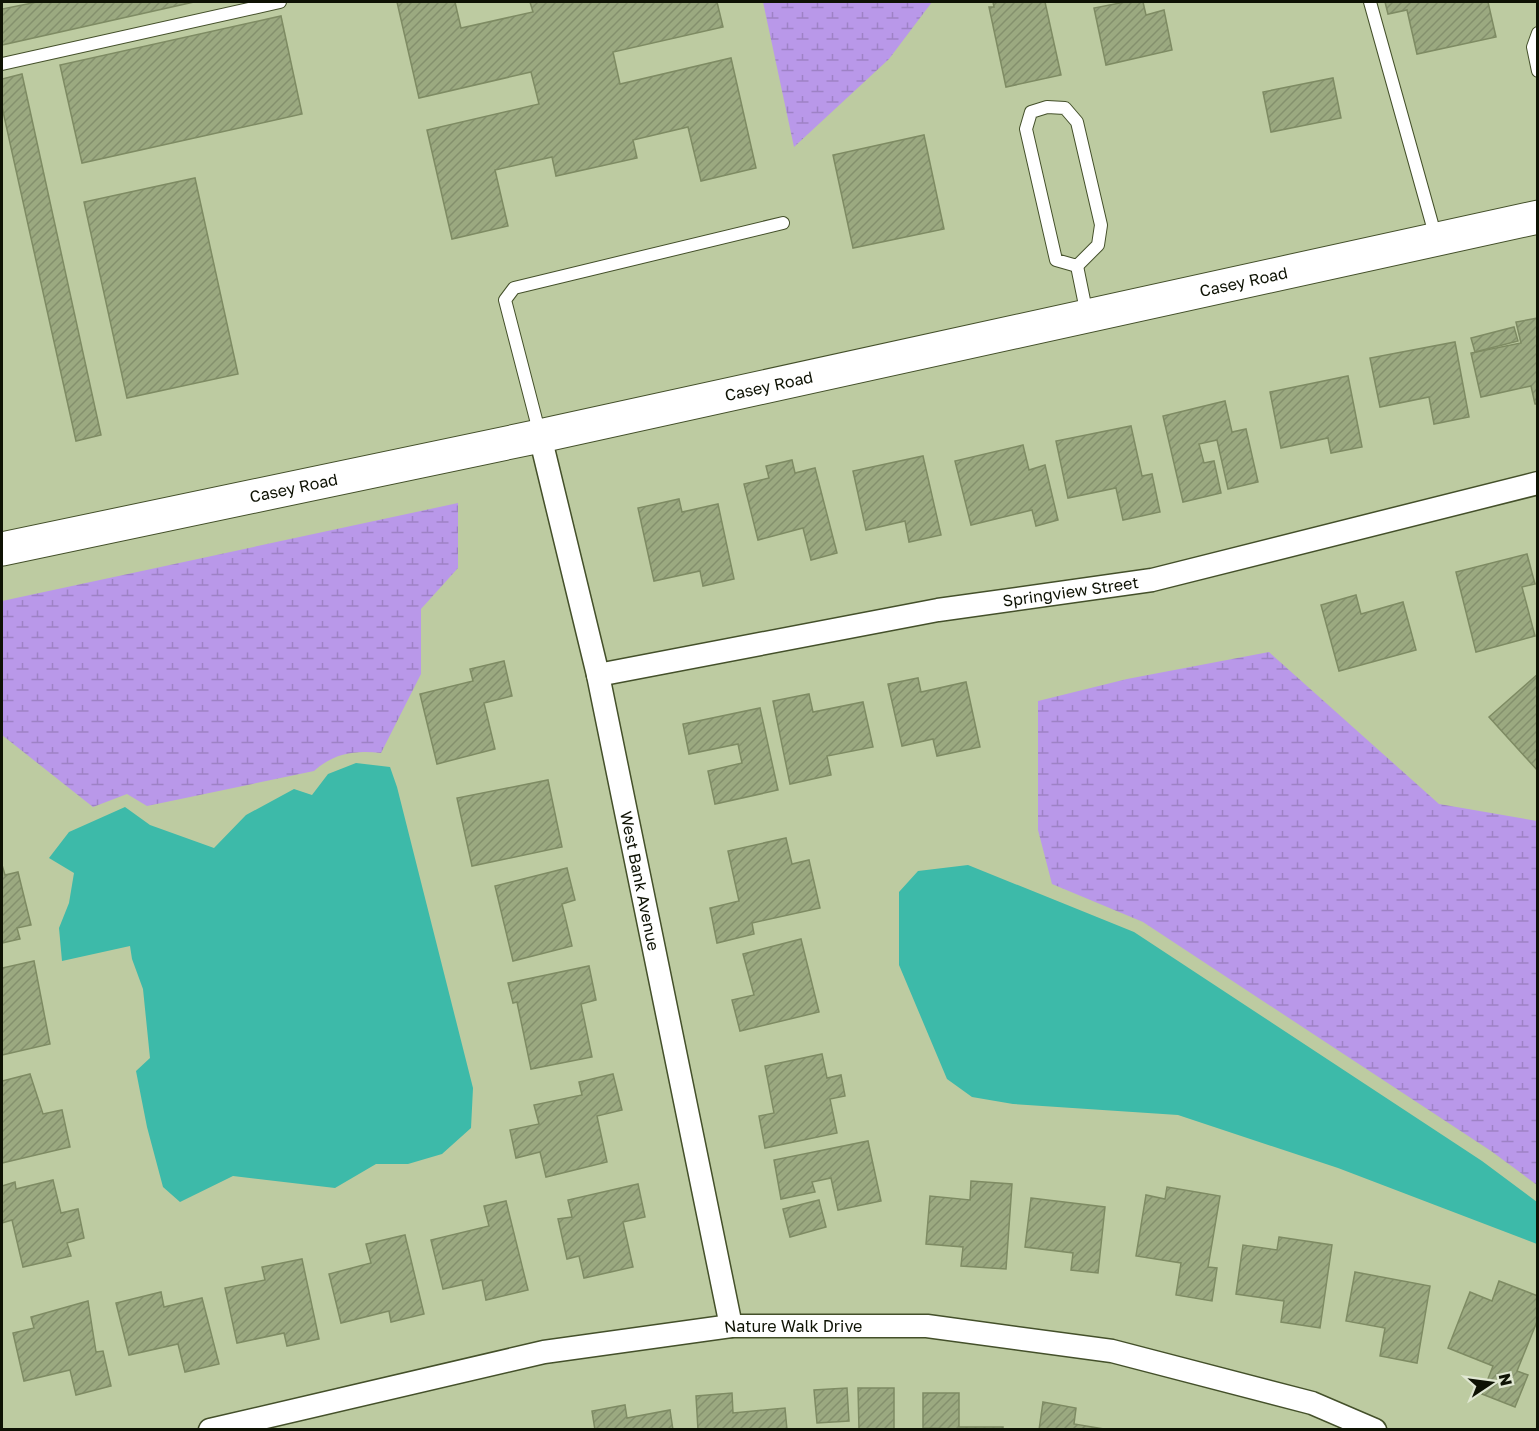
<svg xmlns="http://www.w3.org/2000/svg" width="1539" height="1431" font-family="'Golos Text',sans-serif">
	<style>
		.wetland { fill: url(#wetland-marsh) }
		.water { fill: #3dbaa9 }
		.building { fill: url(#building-hatch); stroke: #7e8b63; stroke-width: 1.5 }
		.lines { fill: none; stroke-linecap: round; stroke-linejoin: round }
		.lane-casing { stroke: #44502a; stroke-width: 14 }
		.street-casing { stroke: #44502a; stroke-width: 25 }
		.secondary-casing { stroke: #44502a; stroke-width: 35 }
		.lane { stroke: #fff; stroke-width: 12 }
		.street { stroke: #fff; stroke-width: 22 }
		.secondary { stroke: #fff; stroke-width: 33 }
		.labels { text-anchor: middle; stroke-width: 4.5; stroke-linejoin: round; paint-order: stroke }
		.street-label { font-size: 16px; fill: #0e1204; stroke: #e1e8d3 }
	</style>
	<defs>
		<pattern id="wetland-marsh" width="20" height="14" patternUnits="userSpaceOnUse" patternTransform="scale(1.5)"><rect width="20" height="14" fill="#b998e9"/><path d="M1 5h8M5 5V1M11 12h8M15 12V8" fill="none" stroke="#9e82c6"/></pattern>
		<pattern id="building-hatch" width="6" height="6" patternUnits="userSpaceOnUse" patternTransform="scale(1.5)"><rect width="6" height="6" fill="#9ba980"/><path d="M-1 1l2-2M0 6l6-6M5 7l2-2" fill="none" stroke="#84906d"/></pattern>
	</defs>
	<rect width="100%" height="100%" fill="#bdcba1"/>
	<g class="wetland">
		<path d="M 763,2 L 932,2 L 889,59 L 794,147 Z"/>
		<path d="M 458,503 L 458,568 L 421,609 L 421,674 L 381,753 C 355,750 334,753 314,771 L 147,806 L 127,794 L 93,807 L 2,735 L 2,601 Z"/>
		<path d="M 1269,652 L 1439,804 L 1537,821 L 1537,1185 L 1491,1151 L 1143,922 L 1052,884 L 1038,830 L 1038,701 L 1127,679 Z"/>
	</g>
	<g class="water">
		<path d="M 356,763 L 390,767 L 397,787 L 473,1088 L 471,1128 L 442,1154 L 408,1164 L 376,1164 L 335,1188 L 233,1176 L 180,1202 L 163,1187 L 147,1127 L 136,1071 L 150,1058 L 143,989 L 132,959 L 130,946 L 62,961 L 59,928 L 69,903 L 74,873 L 49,858 L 69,832 L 125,807 L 150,825 L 214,848 L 246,815 L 294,789 L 312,795 L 328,774 Z"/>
		<path d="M 968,865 L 1134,932 L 1482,1161 L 1537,1202 L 1537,1244 L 1338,1168 L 1178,1115 L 1013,1104 L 972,1097 L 947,1079 L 899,965 L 899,892 L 918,871 Z"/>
	</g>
	<g class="building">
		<path d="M 37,2 L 194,2 L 2,45 L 2,9 Z"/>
		<path d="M 397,2 L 455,2 L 461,28 L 533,12 L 530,2 L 717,2 L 723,27 L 613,52 L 620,84 L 731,58 L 756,168 L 701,181 L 688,127 L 633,140 L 637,158 L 556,176 L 552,157 L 495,170 L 508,226 L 452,239 L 427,130 L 539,104 L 531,72 L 419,98 Z"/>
		<path d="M 993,2 L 1045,2 L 1061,75 L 1006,87 L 989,7 L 994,7 Z"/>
		<path d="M 1125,2 L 1143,2 L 1146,15 L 1164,10 L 1172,50 L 1106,65 L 1094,8 Z"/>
		<path d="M 1385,2 L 1488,2 L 1496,37 L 1417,54 L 1407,10 L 1388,14 Z"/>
		<path d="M 281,16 L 302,114 L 82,163 L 60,65 Z"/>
		<path d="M 22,74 L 101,435 L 76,441 L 2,107 L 2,79 Z"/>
		<path d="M 1333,78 L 1341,118 L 1271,132 L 1263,92 Z"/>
		<path d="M 924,135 L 944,229 L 853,248 L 833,155 Z"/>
		<path d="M 195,178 L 238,374 L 127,398 L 84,202 Z"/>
		<path d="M 1538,318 L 1538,404 L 1535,404 L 1531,386 L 1481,397 L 1471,353 L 1521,343 L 1516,322 Z"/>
		<path d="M 1514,327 L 1518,341 L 1475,352 L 1471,338 Z"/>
		<path d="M 1455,342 L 1469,417 L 1434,424 L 1429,397 L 1380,407 L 1370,358 Z"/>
		<path d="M 1348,376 L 1362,447 L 1331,453 L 1328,438 L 1281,448 L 1270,392 Z"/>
		<path d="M 1225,401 L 1232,432 L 1246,429 L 1258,482 L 1228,489 L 1217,440 L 1199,444 L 1204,463 L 1214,461 L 1221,493 L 1183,502 L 1163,416 Z"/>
		<path d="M 1131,426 L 1142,476 L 1152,474 L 1160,512 L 1123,520 L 1116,488 L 1068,498 L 1056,441 Z"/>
		<path d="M 1023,445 L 1029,470 L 1045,465 L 1058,520 L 1036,526 L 1032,510 L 971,525 L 955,461 Z"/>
		<path d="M 923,456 L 941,535 L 909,542 L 905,521 L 866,530 L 853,471 Z"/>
		<path d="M 792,460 L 795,473 L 815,468 L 837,553 L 811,560 L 803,528 L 758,540 L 744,484 L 769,478 L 766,466 Z"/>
		<path d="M 679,499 L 682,512 L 718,504 L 734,579 L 703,586 L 700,571 L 654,581 L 638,508 Z"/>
		<path d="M 1527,554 L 1535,584 L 1522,587 L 1535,636 L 1476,652 L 1456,572 Z"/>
		<path d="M 1356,595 L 1361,614 L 1403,602 L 1416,650 L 1339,671 L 1321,605 Z"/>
		<path d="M 504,661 L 512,696 L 484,703 L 495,749 L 437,764 L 420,694 L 473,681 L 470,669 Z"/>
		<path d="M 1538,674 L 1538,771 L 1489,717 Z"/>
		<path d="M 918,678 L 921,692 L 966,682 L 980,747 L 937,756 L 933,739 L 902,746 L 888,684 Z"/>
		<path d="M 809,694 L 813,712 L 863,702 L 873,747 L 827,756 L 831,775 L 790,784 L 773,701 Z"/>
		<path d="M 760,708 L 778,790 L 715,804 L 708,771 L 742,763 L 738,744 L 689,754 L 683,724 Z"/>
		<path d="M 548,780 L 562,847 L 472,866 L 457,798 Z"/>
		<path d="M 786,838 L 792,864 L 809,860 L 820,908 L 752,923 L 754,934 L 717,943 L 710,908 L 739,901 L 728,851 Z"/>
		<path d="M 2,865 L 5,875 L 18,872 L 31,925 L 17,928 L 20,939 L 2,943 Z"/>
		<path d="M 567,868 L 575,900 L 562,904 L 572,946 L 513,961 L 495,886 Z"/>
		<path d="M 801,939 L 819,1012 L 740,1031 L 732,1000 L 754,995 L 743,954 Z"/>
		<path d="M 34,961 L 50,1044 L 2,1055 L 2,968 Z"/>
		<path d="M 589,966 L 596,1000 L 581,1004 L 592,1057 L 531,1069 L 517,1002 L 513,1003 L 508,983 Z"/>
		<path d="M 822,1054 L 827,1078 L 841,1075 L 845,1096 L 830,1099 L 837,1133 L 765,1148 L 759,1116 L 774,1113 L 765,1066 Z"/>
		<path d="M 30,1074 L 43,1114 L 62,1110 L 70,1147 L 2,1163 L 2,1081 Z"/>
		<path d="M 613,1074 L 622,1110 L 597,1116 L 607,1162 L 546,1177 L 540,1152 L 516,1158 L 510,1130 L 539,1124 L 534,1105 L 582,1095 L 579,1082 Z"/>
		<path d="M 868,1141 L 881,1201 L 838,1210 L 831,1178 L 812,1182 L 815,1192 L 781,1199 L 774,1160 Z"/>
		<path d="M 53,1180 L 61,1213 L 78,1209 L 84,1238 L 67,1243 L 71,1256 L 23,1267 L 12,1220 L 2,1223 L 2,1186 L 15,1182 L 16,1189 Z"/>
		<path d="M 971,1181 L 1012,1184 L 1006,1269 L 961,1266 L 963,1247 L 926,1244 L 930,1196 L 970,1200 Z"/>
		<path d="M 638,1184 L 645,1217 L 623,1222 L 633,1267 L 584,1278 L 579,1256 L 567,1259 L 558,1219 L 572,1217 L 568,1200 Z"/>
		<path d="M 1167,1187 L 1220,1196 L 1208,1267 L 1217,1268 L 1212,1301 L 1176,1295 L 1181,1263 L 1136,1256 L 1146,1195 L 1165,1199 Z"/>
		<path d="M 1031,1198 L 1105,1207 L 1098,1273 L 1071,1270 L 1073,1253 L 1025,1247 Z"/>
		<path d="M 819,1200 L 826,1227 L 790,1237 L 783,1209 Z"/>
		<path d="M 506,1201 L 528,1290 L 486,1300 L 482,1280 L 443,1289 L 431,1240 L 489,1226 L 484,1206 Z"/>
		<path d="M 405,1235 L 424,1314 L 391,1322 L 389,1311 L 341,1323 L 329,1274 L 371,1263 L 366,1244 Z"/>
		<path d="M 1279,1237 L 1332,1245 L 1320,1328 L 1281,1322 L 1284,1301 L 1236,1294 L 1243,1245 L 1277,1250 Z"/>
		<path d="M 302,1259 L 319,1339 L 287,1346 L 284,1333 L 237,1343 L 225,1288 L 265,1280 L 262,1267 Z"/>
		<path d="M 1355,1272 L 1430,1286 L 1417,1363 L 1380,1356 L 1385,1328 L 1346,1321 Z"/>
		<path d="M 1499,1281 L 1538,1296 L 1538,1319 L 1517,1371 L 1528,1375 L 1515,1407 L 1482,1394 L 1493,1366 L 1448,1348 L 1470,1292 L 1492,1301 Z"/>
		<path d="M 161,1292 L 164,1307 L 202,1298 L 219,1364 L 185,1372 L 178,1344 L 129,1355 L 116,1303 Z"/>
		<path d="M 88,1301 L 96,1352 L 103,1351 L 111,1386 L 76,1395 L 70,1370 L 24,1381 L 13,1333 L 34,1328 L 31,1317 Z"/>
		<path d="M 847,1388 L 849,1421 L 817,1423 L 814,1390 Z"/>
		<path d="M 858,1388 L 894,1388 L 894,1430 L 859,1430 Z"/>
		<path d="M 732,1393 L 733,1413 L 785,1408 L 787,1430 L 698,1430 L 696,1396 Z"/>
		<path d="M 923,1393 L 959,1393 L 959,1427 L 1003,1427 L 1003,1430 L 923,1428 Z"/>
		<path d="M 1043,1402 L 1076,1408 L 1074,1424 L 1110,1430 L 1039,1430 Z"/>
		<path d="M 625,1405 L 627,1418 L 670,1410 L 673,1430 L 595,1430 L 592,1411 Z"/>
	</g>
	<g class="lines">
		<g class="lane-casing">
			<g id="lane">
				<path d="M 1370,2 L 1436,238"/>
				<path d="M 1538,33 L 1533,47 L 1538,71"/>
				<path d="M 2,64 L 280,2"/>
				<path d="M 1047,107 L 1065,108 L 1077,122 L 1101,225 L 1098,245 L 1077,266 L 1056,260 L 1026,129 L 1031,112 Z"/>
				<path d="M 1077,266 L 1087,315"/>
				<path d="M 540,435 L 505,300 L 514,288 L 783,223"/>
			</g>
		</g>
		<g class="street-casing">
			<g id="street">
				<path id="s1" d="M 540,436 L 598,675 L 731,1326"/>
				<path id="s2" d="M 598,675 L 938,610 L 1152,580 L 1538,483"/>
				<path id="s3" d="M 210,1430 L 544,1352 L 731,1326 L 927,1326 L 1112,1351 L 1312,1403 L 1375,1430"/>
			</g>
		</g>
		<g class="secondary-casing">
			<g id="secondary">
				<path id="s4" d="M 2,549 L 540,436 L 1538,217"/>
			</g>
		</g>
		<use href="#lane" class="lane"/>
		<use href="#street" class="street"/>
		<use href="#secondary" class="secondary"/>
	</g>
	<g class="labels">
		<g class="street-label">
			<text dy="6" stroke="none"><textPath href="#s4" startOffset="1270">Casey Road</textPath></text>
			<text dy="6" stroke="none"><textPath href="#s4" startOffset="784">Casey Road</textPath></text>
			<text dy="6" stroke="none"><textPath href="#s4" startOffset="298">Casey Road</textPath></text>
			<text dy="6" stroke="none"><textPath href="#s2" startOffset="480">Springview Street</textPath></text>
			<text dy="6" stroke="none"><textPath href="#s1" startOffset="456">West Bank Avenue</textPath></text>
			<text dy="6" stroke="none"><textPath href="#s3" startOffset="594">Nature Walk Drive</textPath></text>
		</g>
	</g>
	<rect width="1539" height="1431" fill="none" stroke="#0e1204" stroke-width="6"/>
	<g transform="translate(1491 1383) rotate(77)" stroke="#e1e8d3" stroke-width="4.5" paint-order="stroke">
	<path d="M0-4.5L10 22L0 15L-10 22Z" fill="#0e1204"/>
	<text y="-9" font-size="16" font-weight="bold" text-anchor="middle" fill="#0e1204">N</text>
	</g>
</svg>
